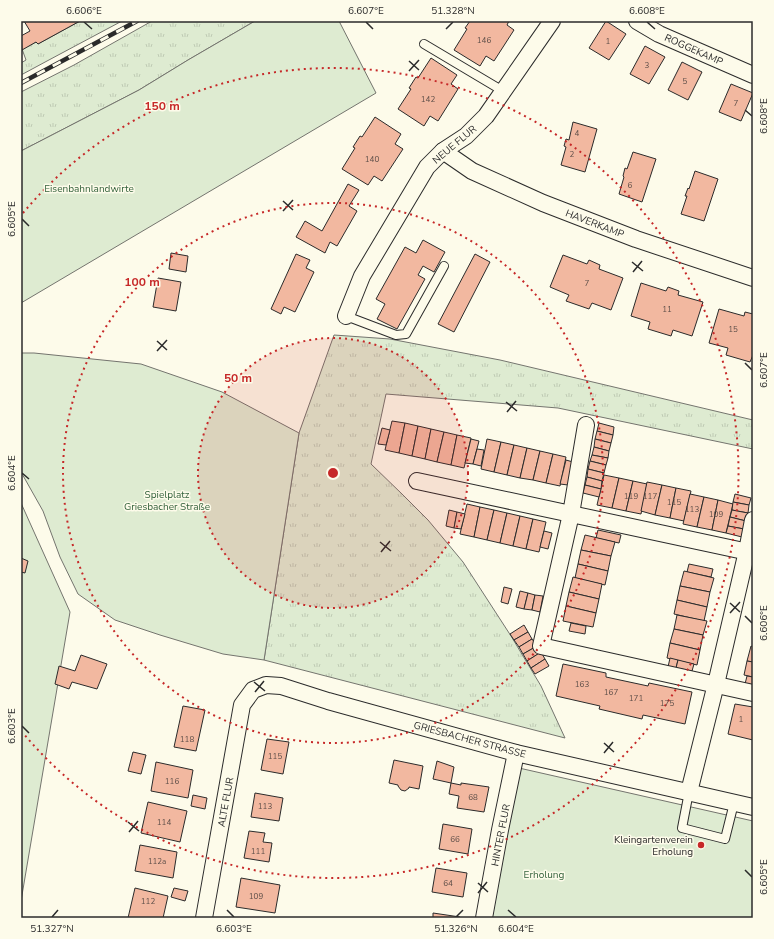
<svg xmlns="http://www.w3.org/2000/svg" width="774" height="939" font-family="'Nunito Sans',sans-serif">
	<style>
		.grass { fill: url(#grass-tufts); stroke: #74746e }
		.green { fill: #deebd1; stroke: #74746e }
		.building { fill: #f2b8a0; stroke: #2b2b2b }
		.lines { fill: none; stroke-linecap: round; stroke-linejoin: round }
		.service-casing { stroke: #2b2b2b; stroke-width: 10 }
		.minor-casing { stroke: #2b2b2b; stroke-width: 18 }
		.service { stroke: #fdfbea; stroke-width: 8 }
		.minor { stroke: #fdfbea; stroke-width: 16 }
		.rail-casing { stroke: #2b2b2b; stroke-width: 4.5 }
		.rail { stroke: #fdfbea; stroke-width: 3; stroke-dasharray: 9; stroke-linecap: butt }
		.ticks { fill: none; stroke: #2b2b2b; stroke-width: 1.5 }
		.ring { fill: none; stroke: #c62828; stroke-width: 2; stroke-dasharray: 2 4 }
		.poi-dot { fill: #c62828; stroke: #fdfbea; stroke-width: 1.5 }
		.labels { text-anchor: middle; stroke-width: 3; stroke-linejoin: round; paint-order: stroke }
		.number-label { font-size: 8px; fill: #5d4e48 }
		.street-label { font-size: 10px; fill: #2b2b2b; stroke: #fdfbea }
		.park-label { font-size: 10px; fill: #34623c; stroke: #fdfbea }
		.poi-label { font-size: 10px; fill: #2b2b2b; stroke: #fdfbea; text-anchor: end }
		.centre { fill: #c62828; stroke: #fdfbea; stroke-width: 2 }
		.ring-label { font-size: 12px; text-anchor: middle; font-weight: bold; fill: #c62828; stroke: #fdfbea; stroke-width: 3; stroke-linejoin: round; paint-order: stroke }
		.neatline { fill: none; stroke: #2b2b2b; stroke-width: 1.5 }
		.ticks-label { font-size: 10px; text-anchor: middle; fill: #2b2b2b }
	</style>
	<defs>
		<pattern id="grass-tufts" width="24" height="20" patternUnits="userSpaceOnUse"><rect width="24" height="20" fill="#deebd1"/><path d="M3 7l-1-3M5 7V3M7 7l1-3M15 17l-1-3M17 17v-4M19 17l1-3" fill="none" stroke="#bfcab4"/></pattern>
	</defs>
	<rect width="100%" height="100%" fill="#fdfbea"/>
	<g class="grass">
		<path d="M 80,21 L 122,21 L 47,61 L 21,75 L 21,63 L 26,60 L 22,49 L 36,42 L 38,44 Z"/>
		<path d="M 152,21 L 255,21 L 188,60 L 139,90 L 21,151 L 21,92 L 74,65 Z"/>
		<path d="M 334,335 L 390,339 L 500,360 L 753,420 L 753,449 L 558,408 L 386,394 L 371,464 L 402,494 L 428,520 L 463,562 L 511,636 L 541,686 L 565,738 L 264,660 L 299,433 Z"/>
	</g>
	<g class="green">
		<path d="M 255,21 L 339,21 L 376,93 L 21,303 L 21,151 L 139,90 L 188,60 Z"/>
		<path d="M 21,353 L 34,353 L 141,364 L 222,392 L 299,433 L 264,660 L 223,654 L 160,635 L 115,620 L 78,594 L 60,557 L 43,511 L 21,472 Z"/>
		<path d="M 21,503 L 70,612 L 21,901 Z"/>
		<path d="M 519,768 L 753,821 L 753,918 L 492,918 Z"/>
	</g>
	<g class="building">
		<path d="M 24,21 L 80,21 L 38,44 L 36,42 L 22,50 L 21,36 L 30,31 Z"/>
		<path d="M 470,21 L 509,21 L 507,25 L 514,30 L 494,61 L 486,56 L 480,66 L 454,50 L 467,29 L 465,28 Z"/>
		<path d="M 606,21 L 626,34 L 609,60 L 589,48 Z"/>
		<path d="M 645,46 L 665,57 L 649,84 L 630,74 Z"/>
		<path d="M 431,58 L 457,75 L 451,84 L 458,89 L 438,121 L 430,116 L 424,126 L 398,109 L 411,89 L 409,88 L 416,77 L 418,78 Z"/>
		<path d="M 682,62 L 702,72 L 688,100 L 668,90 Z"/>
		<path d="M 731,84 L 753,93 L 741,121 L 719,112 Z"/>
		<path d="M 375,117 L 401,134 L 395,144 L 403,149 L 382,181 L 374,176 L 368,185 L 342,169 L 355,148 L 353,147 L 360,136 L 362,137 Z"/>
		<path d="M 573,122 L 597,129 L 585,172 L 561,165 L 566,147 L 564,146 L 566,139 L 569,140 Z"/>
		<path d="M 633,152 L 656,159 L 642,202 L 619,194 L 624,177 L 623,176 L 625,168 L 627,169 Z"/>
		<path d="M 695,171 L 718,179 L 704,221 L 681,214 L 687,196 L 685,196 L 688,188 L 689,189 Z"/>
		<path d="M 348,184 L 359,190 L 349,206 L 357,211 L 337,246 L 330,242 L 325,253 L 296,237 L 305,221 L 322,231 Z"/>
		<path d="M 423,240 L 445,252 L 434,272 L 423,266 L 418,275 L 425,279 L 397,329 L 377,319 L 385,304 L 376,299 L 405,247 L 416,253 Z"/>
		<path d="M 171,253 L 188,256 L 186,272 L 169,269 Z"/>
		<path d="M 296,254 L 310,260 L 306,268 L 314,272 L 295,312 L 284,307 L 281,314 L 271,309 Z"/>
		<path d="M 475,254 L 490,262 L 454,332 L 438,324 Z"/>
		<path d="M 563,255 L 587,264 L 589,260 L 600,265 L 599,269 L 623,278 L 611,310 L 592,303 L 589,309 L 566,301 L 569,295 L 550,287 Z"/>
		<path d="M 158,278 L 181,282 L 176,311 L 153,307 Z"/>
		<path d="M 641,283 L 666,291 L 668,287 L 679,291 L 678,295 L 703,302 L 692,336 L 673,330 L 671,336 L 648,329 L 650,322 L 631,316 Z"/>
		<path d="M 719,309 L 744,316 L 745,312 L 753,314 L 753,355 L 750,362 L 726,355 L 728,348 L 709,343 Z"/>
		<path d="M 392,421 L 405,423 L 399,453 L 385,450 Z"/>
		<path d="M 405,423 L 418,426 L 412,456 L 399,453 Z"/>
		<path d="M 599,423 L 614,427 L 613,435 L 597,431 Z"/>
		<path d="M 418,426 L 431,429 L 425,459 L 412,456 Z"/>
		<path d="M 382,428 L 390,430 L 386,445 L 378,444 Z"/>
		<path d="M 431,429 L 444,432 L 437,462 L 425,459 Z"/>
		<path d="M 597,431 L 613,435 L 611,443 L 595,439 Z"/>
		<path d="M 444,432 L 457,435 L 451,465 L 437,462 Z"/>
		<path d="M 457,435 L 471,438 L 464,468 L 451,465 Z"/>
		<path d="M 471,439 L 479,441 L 473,464 L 465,463 Z"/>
		<path d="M 487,439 L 501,442 L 494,472 L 481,469 Z"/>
		<path d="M 595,439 L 611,443 L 609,451 L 594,447 Z"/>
		<path d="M 501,442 L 514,445 L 507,475 L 494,472 Z"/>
		<path d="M 514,445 L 527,448 L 520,478 L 507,475 Z"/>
		<path d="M 594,447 L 609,451 L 608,458 L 592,455 Z"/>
		<path d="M 527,448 L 540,451 L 533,480 L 520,478 Z"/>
		<path d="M 477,449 L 484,450 L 481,466 L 473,464 Z"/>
		<path d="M 540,451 L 553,454 L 546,483 L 533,480 Z"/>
		<path d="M 553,454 L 566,457 L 560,486 L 546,483 Z"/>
		<path d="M 592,455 L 608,458 L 606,465 L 590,461 Z"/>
		<path d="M 566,460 L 573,462 L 568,485 L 560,484 Z"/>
		<path d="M 590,461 L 606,465 L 604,473 L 588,469 Z"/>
		<path d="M 588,469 L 604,473 L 602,481 L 587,477 Z"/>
		<path d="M 604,475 L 619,478 L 612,508 L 597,505 Z"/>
		<path d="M 587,477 L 602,481 L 601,489 L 585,485 Z"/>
		<path d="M 619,478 L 633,481 L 626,511 L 612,508 Z"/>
		<path d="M 633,481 L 647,484 L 641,514 L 626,511 Z"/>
		<path d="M 647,482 L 662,485 L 655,515 L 641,511 Z"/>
		<path d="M 585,485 L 601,489 L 599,497 L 583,493 Z"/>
		<path d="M 662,485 L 676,488 L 670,518 L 655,515 Z"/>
		<path d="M 676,488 L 691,491 L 684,521 L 670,518 Z"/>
		<path d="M 690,494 L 704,497 L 697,527 L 683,524 Z"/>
		<path d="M 735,494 L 751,498 L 749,505 L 733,502 Z"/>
		<path d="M 704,497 L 718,500 L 712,530 L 697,527 Z"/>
		<path d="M 718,500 L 733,504 L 726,533 L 712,530 Z"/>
		<path d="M 733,502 L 749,505 L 748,513 L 732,510 Z"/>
		<path d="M 467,504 L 480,507 L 474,537 L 460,534 Z"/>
		<path d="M 480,507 L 494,510 L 487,540 L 474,537 Z"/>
		<path d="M 449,510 L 457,512 L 454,528 L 446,526 Z"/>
		<path d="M 494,510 L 507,513 L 500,543 L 487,540 Z"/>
		<path d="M 732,510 L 748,513 L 746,521 L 730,517 Z"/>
		<path d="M 457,512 L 465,514 L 461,529 L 454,528 Z"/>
		<path d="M 507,513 L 520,516 L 513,546 L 500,543 Z"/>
		<path d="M 520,516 L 533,519 L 526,549 L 513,546 Z"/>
		<path d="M 730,517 L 746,521 L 744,529 L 728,526 Z"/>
		<path d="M 533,519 L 546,522 L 539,552 L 526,549 Z"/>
		<path d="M 728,526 L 744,529 L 742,537 L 726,533 Z"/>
		<path d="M 598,530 L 621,535 L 619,543 L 596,538 Z"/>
		<path d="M 544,531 L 552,533 L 548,549 L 540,547 Z"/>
		<path d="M 585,535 L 615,542 L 611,556 L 581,550 Z"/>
		<path d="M 581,550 L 611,556 L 608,571 L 578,564 Z"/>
		<path d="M 21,558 L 28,561 L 25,573 L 21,572 Z"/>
		<path d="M 578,564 L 608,571 L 605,585 L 575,578 Z"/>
		<path d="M 689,564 L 713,569 L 711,577 L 687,572 Z"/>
		<path d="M 684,571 L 714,578 L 710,592 L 680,586 Z"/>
		<path d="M 573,577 L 602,584 L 599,599 L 569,592 Z"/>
		<path d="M 680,586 L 710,592 L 707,607 L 677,600 Z"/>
		<path d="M 504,587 L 512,589 L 508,604 L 501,602 Z"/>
		<path d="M 520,591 L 528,593 L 524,609 L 516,607 Z"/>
		<path d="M 569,592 L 599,599 L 596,613 L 566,606 Z"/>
		<path d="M 528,593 L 535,595 L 532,610 L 524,609 Z"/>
		<path d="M 535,595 L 543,596 L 540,612 L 532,610 Z"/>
		<path d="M 677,600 L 707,607 L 704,621 L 674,614 Z"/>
		<path d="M 566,606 L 596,613 L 593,627 L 563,621 Z"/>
		<path d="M 677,615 L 707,621 L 703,635 L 674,629 Z"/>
		<path d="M 571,623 L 586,626 L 585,634 L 569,631 Z"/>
		<path d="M 524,625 L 528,632 L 514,640 L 510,634 Z"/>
		<path d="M 674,629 L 703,635 L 700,650 L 670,643 Z"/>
		<path d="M 528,632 L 532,639 L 519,647 L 514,640 Z"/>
		<path d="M 532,639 L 537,646 L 523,654 L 519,647 Z"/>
		<path d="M 670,643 L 700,650 L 697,665 L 667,658 Z"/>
		<path d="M 537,646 L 541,652 L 527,661 L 523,654 Z"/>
		<path d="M 751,646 L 753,647 L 753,662 L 747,661 Z"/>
		<path d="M 541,652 L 545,659 L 531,668 L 527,661 Z"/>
		<path d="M 81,655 L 107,664 L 97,689 L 72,682 L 69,689 L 55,684 L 59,666 L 75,671 Z"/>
		<path d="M 670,658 L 678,660 L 676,668 L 668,667 Z"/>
		<path d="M 545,659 L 549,666 L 535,674 L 531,668 Z"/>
		<path d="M 678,660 L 694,664 L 692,671 L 676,668 Z"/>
		<path d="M 747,661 L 753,662 L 753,677 L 744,675 Z"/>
		<path d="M 563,664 L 606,673 L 606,677 L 648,686 L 649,683 L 692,692 L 685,724 L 643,715 L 642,719 L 599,709 L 600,706 L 556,696 Z"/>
		<path d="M 747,676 L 753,677 L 753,685 L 745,684 Z"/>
		<path d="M 735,704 L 753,707 L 753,740 L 728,734 Z"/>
		<path d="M 183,706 L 205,710 L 196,751 L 174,747 Z"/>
		<path d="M 267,739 L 289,742 L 283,774 L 261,770 Z"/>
		<path d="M 133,752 L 146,755 L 141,774 L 128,771 Z"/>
		<path d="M 394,760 L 423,766 L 419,789 L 409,787 L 409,788 L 405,791 L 401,790 L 398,786 L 398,785 L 389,783 Z"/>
		<path d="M 437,761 L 454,767 L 451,783 L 433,779 Z"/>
		<path d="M 156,762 L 193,770 L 188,798 L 151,791 Z"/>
		<path d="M 451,783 L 461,785 L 461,783 L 489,787 L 484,812 L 457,808 L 459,796 L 449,794 Z"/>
		<path d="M 255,793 L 283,798 L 279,821 L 251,817 Z"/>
		<path d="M 193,795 L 207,798 L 205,809 L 191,806 Z"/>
		<path d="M 148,802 L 187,811 L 180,842 L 141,833 Z"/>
		<path d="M 443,824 L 472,829 L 468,854 L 439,849 Z"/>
		<path d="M 249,831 L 265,833 L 263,842 L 272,843 L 269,862 L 244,858 Z"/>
		<path d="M 140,845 L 177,852 L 173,878 L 135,871 Z"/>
		<path d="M 436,868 L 467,873 L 463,897 L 432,892 Z"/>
		<path d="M 241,878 L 280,885 L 275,913 L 236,907 Z"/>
		<path d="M 135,888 L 168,896 L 163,918 L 128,918 Z"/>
		<path d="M 174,888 L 188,891 L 185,901 L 171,897 Z"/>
		<path d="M 433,913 L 460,917 L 460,918 L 433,918 Z"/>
	</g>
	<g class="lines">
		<g class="service-casing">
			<g id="service">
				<path d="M 424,44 L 503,91"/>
				<path d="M 346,316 L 396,335 L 406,334 L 444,266"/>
				<path d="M 689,792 L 682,828 L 725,839 L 734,803"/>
			</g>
		</g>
		<g class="minor-casing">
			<g id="minor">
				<path d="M 637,21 L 659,34 L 753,75"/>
				<path d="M 443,151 L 472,171 L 543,203 L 636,239 L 753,278"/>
				<path d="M 346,316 L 362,276 L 427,167 L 443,151 L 466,136 L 486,116 L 552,21"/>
				<path d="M 417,481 L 571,514 L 586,425"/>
				<path d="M 753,553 L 571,514 L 541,646 L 753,693"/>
				<path d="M 689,792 L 716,684 L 747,551 L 753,520"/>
				<path d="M 204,918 L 242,705 L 253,690 L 266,685 L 281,686 L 328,701 L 516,753 L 753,807"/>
				<path d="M 484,918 L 500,830 L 516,753"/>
			</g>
		</g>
		<use href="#service" class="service"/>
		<use href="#minor" class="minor"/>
		<g class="rail-casing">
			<path id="rail" d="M 21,83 L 137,21"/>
		</g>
		<use href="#rail" class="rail"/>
	</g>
	<path class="ticks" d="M 84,22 L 92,29M 366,22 L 373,29M 647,22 L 655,29M 446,29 L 453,22M 409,61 L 419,70M 409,71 L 419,60M 745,110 L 752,116M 283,201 L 293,210M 283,211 L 293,200M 22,219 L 29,226M 632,262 L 643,271M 633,272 L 642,261M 157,341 L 167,350M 157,351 L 167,340M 745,363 L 752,370M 506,402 L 517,411M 507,412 L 516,401M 22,473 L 29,479M 380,542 L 391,551M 381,552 L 390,541M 730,603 L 740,612M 730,613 L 740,602M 745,616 L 752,623M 254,682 L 265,691M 255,692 L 264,681M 22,726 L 29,733M 604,743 L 614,752M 604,753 L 613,742M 128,822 L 139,831M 129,832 L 138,821M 745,870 L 752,877M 478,883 L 488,892M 478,893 L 487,882M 227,910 L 234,917M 508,910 L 516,917M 52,917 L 58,910M 456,917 L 463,910"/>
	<circle cx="333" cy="473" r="135" fill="#c62828" fill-opacity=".12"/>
	<g class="ring">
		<circle cx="333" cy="473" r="135"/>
		<circle cx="333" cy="473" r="270"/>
		<path d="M23 213A405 405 0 1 1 23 733"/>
	</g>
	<circle class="poi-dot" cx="701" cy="845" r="4"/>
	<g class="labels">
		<g class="number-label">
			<text x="484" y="43">146</text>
			<text x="608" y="44">1</text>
			<text x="647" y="68">3</text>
			<text x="685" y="84">5</text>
			<text x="428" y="102">142</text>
			<text x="736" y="106">7</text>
			<text x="577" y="136">4</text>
			<text x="572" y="157">2</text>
			<text x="372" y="162">140</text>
			<text x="630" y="188">6</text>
			<text x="587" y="286">7</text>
			<text x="667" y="312">11</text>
			<text x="733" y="332">15</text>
			<text x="631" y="499">119</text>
			<text x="650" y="499">117</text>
			<text x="674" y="505">115</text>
			<text x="692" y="512">113</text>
			<text x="716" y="517">109</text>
			<text x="582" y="687">163</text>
			<text x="611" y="695">167</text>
			<text x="636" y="701">171</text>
			<text x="667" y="706">175</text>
			<text x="741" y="722">1</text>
			<text x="187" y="742">118</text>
			<text x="275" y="759">115</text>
			<text x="172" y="784">116</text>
			<text x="473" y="800">68</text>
			<text x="265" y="809">113</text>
			<text x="164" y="825">114</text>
			<text x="455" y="842">66</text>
			<text x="258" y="854">111</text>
			<text x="157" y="864">112a</text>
			<text x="448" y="886">64</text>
			<text x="256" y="899">109</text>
			<text x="148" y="904">112</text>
		</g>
		<g class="street-label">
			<text transform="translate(694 49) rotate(24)" y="4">ROGGEKAMP</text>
			<text transform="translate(454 144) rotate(-40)" y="4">NEUE FLUR</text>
			<text transform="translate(595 223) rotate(21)" y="4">HAVERKAMP</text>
			<text transform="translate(470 739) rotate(15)" y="4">GRIESBACHER STRASSE</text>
			<text transform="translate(225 802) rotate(-80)" y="4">ALTE FLUR</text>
			<text transform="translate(500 835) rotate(-79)" y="4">HINTER FLUR</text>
		</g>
		<g class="park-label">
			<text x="89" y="192">Eisenbahnlandwirte</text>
			<text x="167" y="498">Spielplatz<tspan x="167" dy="12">Griesbacher Straße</tspan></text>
			<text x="544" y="878">Erholung</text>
		</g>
		<g class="poi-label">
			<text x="693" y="843">Kleingartenverein<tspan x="693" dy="12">Erholung</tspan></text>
		</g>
	</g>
	<circle cx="333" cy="473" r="6" class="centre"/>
	<g class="ring-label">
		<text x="162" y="110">150 m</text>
		<text x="142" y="286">100 m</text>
		<text x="238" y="382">50 m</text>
	</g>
	<rect width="774" height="939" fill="none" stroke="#fdfbea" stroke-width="44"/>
	<rect x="22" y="22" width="730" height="895" class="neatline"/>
	<g class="ticks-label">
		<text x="84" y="14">6.606°E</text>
		<text x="366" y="14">6.607°E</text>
		<text x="453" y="14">51.328°N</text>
		<text x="647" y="14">6.608°E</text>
		<text transform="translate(763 116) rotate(-90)" y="4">6.608°E</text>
		<text transform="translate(11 219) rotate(-90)" y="4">6.605°E</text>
		<text transform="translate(763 370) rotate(-90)" y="4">6.607°E</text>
		<text transform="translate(11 473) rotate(-90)" y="4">6.604°E</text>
		<text transform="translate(763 623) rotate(-90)" y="4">6.606°E</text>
		<text transform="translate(11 726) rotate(-90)" y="4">6.603°E</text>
		<text transform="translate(763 877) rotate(-90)" y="4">6.605°E</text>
		<text x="52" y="932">51.327°N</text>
		<text x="234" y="932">6.603°E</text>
		<text x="456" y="932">51.326°N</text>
		<text x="516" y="932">6.604°E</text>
	</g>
</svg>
